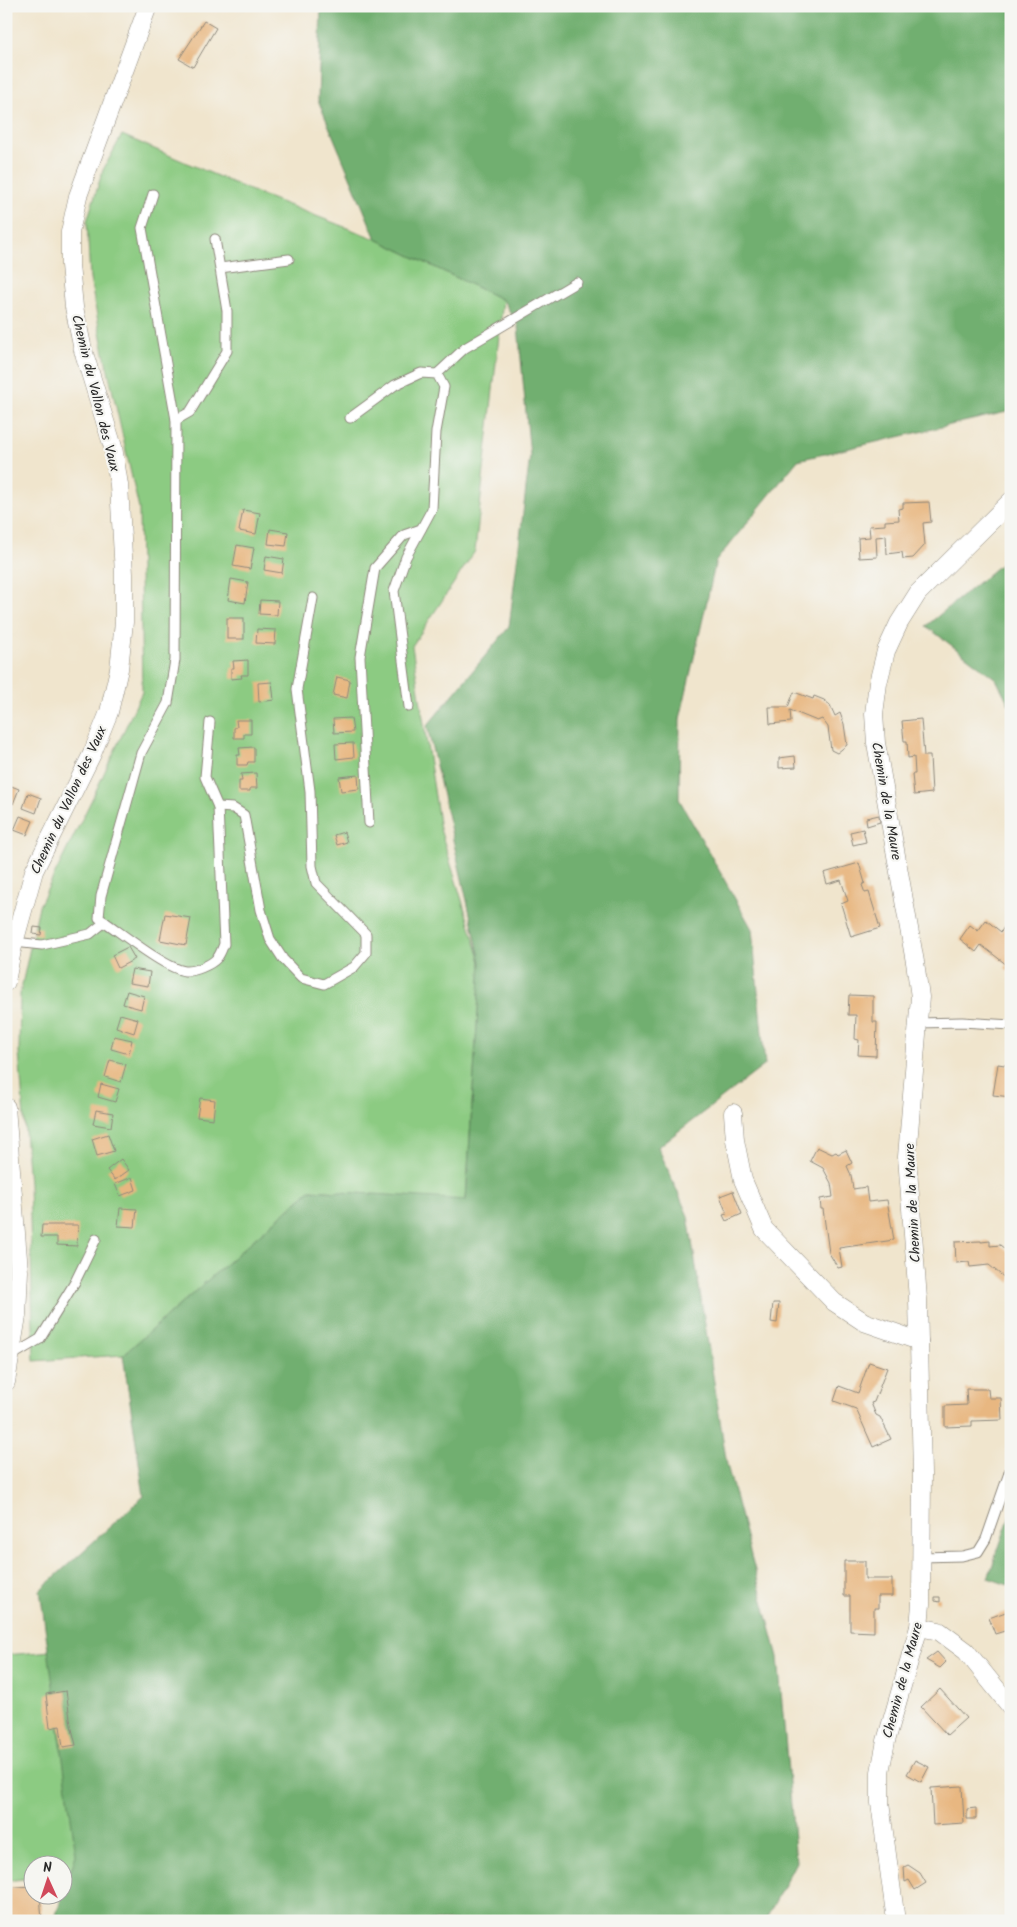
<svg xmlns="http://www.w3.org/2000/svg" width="1017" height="1927" font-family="Kalam,sans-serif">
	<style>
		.green { fill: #8ccb82; stroke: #5c7b56 }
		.forest { fill: #71af70; stroke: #4e6d4e }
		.building { fill: #e8b781 }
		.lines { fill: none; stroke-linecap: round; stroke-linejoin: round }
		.service-casing { stroke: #8e887c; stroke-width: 11 }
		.minor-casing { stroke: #8e887c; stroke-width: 19 }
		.service { stroke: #fff; stroke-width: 9 }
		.minor { stroke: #fff; stroke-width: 18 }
		.labels { text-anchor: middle; stroke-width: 4.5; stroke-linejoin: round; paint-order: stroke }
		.street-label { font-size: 14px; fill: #2b2b2b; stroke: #f6f6f2 }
	</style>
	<rect width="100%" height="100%" fill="#f6f6f2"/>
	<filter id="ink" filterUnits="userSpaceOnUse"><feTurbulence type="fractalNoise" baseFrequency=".02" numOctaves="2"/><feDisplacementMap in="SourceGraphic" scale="10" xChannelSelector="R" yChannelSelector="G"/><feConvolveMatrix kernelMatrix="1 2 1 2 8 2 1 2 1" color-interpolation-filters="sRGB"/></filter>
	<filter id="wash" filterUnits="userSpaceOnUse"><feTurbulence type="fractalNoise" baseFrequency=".0096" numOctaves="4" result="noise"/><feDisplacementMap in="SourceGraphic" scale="20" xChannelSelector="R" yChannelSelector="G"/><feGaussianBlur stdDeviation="1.12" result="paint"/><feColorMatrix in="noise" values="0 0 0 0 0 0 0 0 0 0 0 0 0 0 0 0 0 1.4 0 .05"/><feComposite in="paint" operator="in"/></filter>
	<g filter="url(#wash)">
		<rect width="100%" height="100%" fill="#f0e5cd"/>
		<g class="green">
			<path d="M 122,135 L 259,194 L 376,239 L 503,300 L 475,551 L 412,646 L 440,829 L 481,962 L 466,1201 L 310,1190 L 123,1355 L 34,1361 L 29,1184 L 19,1052 L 20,994 L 39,906 L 92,799 L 142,692 L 139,509 L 104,353 L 90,279 L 87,221 L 103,170 Z"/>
			<path d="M 109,1646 L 149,1863 L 63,1874 L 62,1864 L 32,1864 L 32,1878 L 6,1881 L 6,1655 Z"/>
		</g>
		<g class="forest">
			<path d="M 321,6 L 1011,6 L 1011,411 L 798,460 L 716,561 L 680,719 L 679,799 L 752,929 L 765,1065 L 658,1147 L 688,1216 L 727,1465 L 778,1657 L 796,1862 L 765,1921 L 54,1921 L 76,1855 L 40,1590 L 144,1496 L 123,1355 L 310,1190 L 466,1200 L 481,962 L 427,726 L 509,627 L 530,456 L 518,326 L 503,300 L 376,239 L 318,100 Z"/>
			<path d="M 1002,563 L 1011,565 L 1011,708 L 996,679 L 926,626 Z"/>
			<path d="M 1011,1513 L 1011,1586 L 988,1578 Z"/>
		</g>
		<g id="blocks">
			<g class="building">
				<path d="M 204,21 L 216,28 L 193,67 L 179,59 Z"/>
				<path d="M 929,502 L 931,522 L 923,523 L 925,545 L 913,558 L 903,559 L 902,552 L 887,554 L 886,536 L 876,537 L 877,557 L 859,558 L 858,538 L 870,537 L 869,526 L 885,525 L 885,521 L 899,520 L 898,509 L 903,508 L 903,503 Z"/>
				<path d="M 243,510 L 260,513 L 256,534 L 239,531 Z"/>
				<path d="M 270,529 L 288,532 L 286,546 L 268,544 Z"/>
				<path d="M 237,545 L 254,548 L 250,569 L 233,566 Z"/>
				<path d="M 266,556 L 284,559 L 282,573 L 264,570 Z"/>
				<path d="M 231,579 L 248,582 L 245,603 L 228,600 Z"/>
				<path d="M 260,600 L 278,601 L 277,615 L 259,614 Z"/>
				<rect x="227" y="618" width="17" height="21"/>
				<path d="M 257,629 L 276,630 L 275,644 L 256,643 Z"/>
				<path d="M 248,660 L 248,675 L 241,675 L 242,678 L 231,679 L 231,668 L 234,668 L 233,661 Z"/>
				<path d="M 337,677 L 350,680 L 347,698 L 333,695 Z"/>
				<path d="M 272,682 L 274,700 L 259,702 L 258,683 Z"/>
				<path d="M 794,692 L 813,699 L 814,696 L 824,700 L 830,705 L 835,716 L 840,713 L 844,724 L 847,745 L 837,753 L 831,750 L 828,727 L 822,719 L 817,721 L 790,710 L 791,722 L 770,724 L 769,707 L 788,707 Z"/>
				<path d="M 351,718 L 353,732 L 334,733 L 333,719 Z"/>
				<path d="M 921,719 L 924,756 L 930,756 L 932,793 L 914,795 L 912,774 L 915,774 L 914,757 L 908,758 L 907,741 L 904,741 L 902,721 Z"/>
				<path d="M 236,720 L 251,720 L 251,734 L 244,734 L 244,738 L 234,738 L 234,728 L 237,727 Z"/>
				<path d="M 353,743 L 354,757 L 336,759 L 335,744 Z"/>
				<path d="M 254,747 L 254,762 L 248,762 L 247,765 L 237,765 L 237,755 L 240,755 L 239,748 Z"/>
				<path d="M 795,756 L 796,767 L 779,768 L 779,758 Z"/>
				<path d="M 256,773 L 257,788 L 250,788 L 250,791 L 239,791 L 239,781 L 242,781 L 241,774 Z"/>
				<path d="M 358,775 L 359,789 L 341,791 L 339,777 Z"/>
				<path d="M 6,784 L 19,789 L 13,804 L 6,801 Z"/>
				<path d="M 28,793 L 41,798 L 36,813 L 23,808 Z"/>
				<path d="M 879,815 L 880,822 L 867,826 L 866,818 Z"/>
				<path d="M 20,816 L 33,821 L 27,835 L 14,830 Z"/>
				<path d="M 863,829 L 866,842 L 853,845 L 850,832 Z"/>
				<path d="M 344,832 L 347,842 L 337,845 L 334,835 Z"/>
				<path d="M 859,863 L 865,883 L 862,885 L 865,893 L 869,892 L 880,928 L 851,937 L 841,904 L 848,901 L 841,880 L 827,884 L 824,873 Z"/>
				<path d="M 165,914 L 191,918 L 186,945 L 160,940 Z"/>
				<path d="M 986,920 L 1001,932 L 1004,927 L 1008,930 L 1011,927 L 1011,973 L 1005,968 L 1007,965 L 981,945 L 976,952 L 960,939 L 970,925 L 978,931 Z"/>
				<path d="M 34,927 L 42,928 L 41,935 L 33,934 Z"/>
				<path d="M 128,947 L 135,959 L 118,968 L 112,955 Z"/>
				<path d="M 132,969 L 150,972 L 148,986 L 129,983 Z"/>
				<path d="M 127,991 L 144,996 L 141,1009 L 123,1004 Z"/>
				<path d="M 849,995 L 873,996 L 873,1022 L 877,1022 L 876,1056 L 858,1055 L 859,1040 L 855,1039 L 856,1015 L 848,1015 Z"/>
				<path d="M 120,1014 L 138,1019 L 134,1033 L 116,1027 Z"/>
				<path d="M 114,1036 L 132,1040 L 129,1054 L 111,1049 Z"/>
				<path d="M 110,1060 L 126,1064 L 121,1082 L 105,1077 Z"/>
				<path d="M 998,1064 L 1011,1066 L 1011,1097 L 993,1095 Z"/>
				<path d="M 101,1084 L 119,1089 L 115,1102 L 98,1097 Z"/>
				<path d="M 200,1098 L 215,1100 L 213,1119 L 197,1117 Z"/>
				<path d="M 96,1110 L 113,1113 L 111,1127 L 93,1124 Z"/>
				<path d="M 108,1134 L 114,1151 L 97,1156 L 92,1139 Z"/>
				<path d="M 817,1147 L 832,1154 L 836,1152 L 838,1154 L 846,1150 L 852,1163 L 847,1166 L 851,1175 L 853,1189 L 866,1187 L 868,1202 L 887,1200 L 894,1240 L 839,1248 L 842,1267 L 838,1268 L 829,1253 L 823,1209 L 821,1209 L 820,1199 L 833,1197 L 831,1183 L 823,1168 L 810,1161 Z"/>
				<path d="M 121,1159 L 129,1170 L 115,1180 L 107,1170 Z"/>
				<path d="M 132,1177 L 136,1190 L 120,1196 L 115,1184 Z"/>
				<path d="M 733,1191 L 742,1214 L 726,1221 L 723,1215 L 727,1214 L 720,1196 Z"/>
				<path d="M 120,1208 L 137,1209 L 135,1227 L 118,1226 Z"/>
				<path d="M 42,1225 L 78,1225 L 77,1246 L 57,1245 L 57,1237 L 41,1237 Z"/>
				<path d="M 981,1241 L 981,1242 L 990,1241 L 990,1246 L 1000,1245 L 1011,1254 L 1011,1283 L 989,1265 L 970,1267 L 969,1262 L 956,1263 L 955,1242 Z"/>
				<path d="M 773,1303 L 779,1303 L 777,1323 L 771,1322 Z"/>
				<path d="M 869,1362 L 887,1368 L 874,1402 L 871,1403 L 876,1415 L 880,1417 L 891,1439 L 873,1447 L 856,1409 L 834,1401 L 839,1386 L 858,1393 Z"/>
				<path d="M 966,1389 L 988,1389 L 989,1398 L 1001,1398 L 1002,1420 L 972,1421 L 972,1426 L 945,1427 L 945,1406 L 967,1405 Z"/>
				<path d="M 844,1561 L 865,1561 L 865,1579 L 892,1579 L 892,1596 L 878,1596 L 878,1608 L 874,1608 L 874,1632 L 850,1631 L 850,1596 L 844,1596 Z"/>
				<path d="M 935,1597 L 940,1597 L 940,1602 L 935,1601 Z"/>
				<path d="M 1011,1610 L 1011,1629 L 995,1634 L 989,1618 Z"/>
				<path d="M 937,1652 L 946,1662 L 940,1668 L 926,1660 Z"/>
				<path d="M 940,1689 L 966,1718 L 947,1735 L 921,1707 Z"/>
				<path d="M 66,1691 L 71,1725 L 76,1745 L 63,1747 L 60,1726 L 50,1728 L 46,1694 Z"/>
				<path d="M 915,1760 L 929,1767 L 921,1782 L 907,1774 Z"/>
				<path d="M 962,1786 L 964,1823 L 933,1825 L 931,1788 Z"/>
				<path d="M 976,1808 L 976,1819 L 967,1819 L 967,1809 Z"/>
				<path d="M 908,1865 L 920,1873 L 926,1883 L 915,1890 L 909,1880 L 905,1882 L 904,1867 Z"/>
				<path d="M 30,1884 L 32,1884 L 32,1894 L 40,1894 L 42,1921 L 6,1921 L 6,1888 L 30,1886 Z"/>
			</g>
		</g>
	</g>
	<g filter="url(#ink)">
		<use href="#blocks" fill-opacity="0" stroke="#8e887c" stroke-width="1"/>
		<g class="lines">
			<g class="service-casing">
				<g id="service">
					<path d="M 153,194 L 142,228 L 176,420 L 190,412 L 227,351 L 227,311 L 215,239"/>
					<path d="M 220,268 L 289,259"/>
					<path d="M 437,374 L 465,348 L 577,282"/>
					<path d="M 350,418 L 395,385 L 421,373 L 437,374 L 444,387 L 436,432 L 432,509 L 406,557 L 394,591 L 409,707"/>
					<path d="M 176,420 L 175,660 L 168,703 L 141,753 L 101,896 L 99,918 C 118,930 164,968 185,971 C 194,972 211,965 217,958 C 220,955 222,949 224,944 L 218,807 L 205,777 L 210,722"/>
					<path d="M 218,807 L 233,808 L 244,815 L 261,910 L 270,939 L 283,959 L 301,978 L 324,984 L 354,967 L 366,953 L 366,934 L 316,883 L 312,866 L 310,791 L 297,689 L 313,598"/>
					<path d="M 369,823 L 360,657 L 375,568 L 404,535 L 421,529"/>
					<path d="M 14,942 L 42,945 L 90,934 L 105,922"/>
					<path d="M 918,1023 L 962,1022 L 1011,1025"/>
					<path d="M 11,1356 L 40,1339 L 75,1282 L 96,1239"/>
					<path d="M 921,1557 L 962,1556 L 978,1552 L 986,1539 L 1011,1467"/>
				</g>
			</g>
			<g class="minor-casing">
				<g id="minor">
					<path d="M 6,982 L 12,950 L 34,871 L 92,754 L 109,712 L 119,669 L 124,622 L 124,574 L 119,485 L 113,447 L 83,350 L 74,307 L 70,265 L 70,232 L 78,196 L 148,6"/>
					<path d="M 6,1107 L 19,1271 L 17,1316 L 6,1382"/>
					<path d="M 733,1113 L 735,1140 L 743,1180 L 764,1229 L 834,1302 L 864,1322 L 919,1341"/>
					<path d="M 919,1627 L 939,1631 L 966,1651 L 1011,1707"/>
					<path d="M 896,1921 L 880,1803 L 880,1772 L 886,1741 L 919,1627 L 921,1604 L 922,1474 L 918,1299 L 907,1157 L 920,997 L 915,962 L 876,743 L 874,714 L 878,683 L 886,651 L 899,623 L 918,593 L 1011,501"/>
				</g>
			</g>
			<use href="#service" class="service"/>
			<use href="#minor" class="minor"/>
		</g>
	</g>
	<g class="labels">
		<g class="street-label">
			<text transform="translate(96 393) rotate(76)" y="5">Chemin du Vallon des Vaux</text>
			<text transform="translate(68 800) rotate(-65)" y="5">Chemin du Vallon des Vaux</text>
			<text transform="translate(887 801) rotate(80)" y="5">Chemin de la Maure</text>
			<text transform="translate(912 1203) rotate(-93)" y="5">Chemin de la Maure</text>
			<text transform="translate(902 1680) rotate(-75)" y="5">Chemin de la Maure</text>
		</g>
	</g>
	<rect width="1017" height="1927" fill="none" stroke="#f6f6f2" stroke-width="25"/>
	<g transform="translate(48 1880) rotate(357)"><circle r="24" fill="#f6f6f2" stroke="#a5a5a2"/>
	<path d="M0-4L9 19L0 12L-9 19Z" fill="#d1495b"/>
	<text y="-8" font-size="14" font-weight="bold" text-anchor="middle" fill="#2b2b2b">N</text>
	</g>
</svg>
